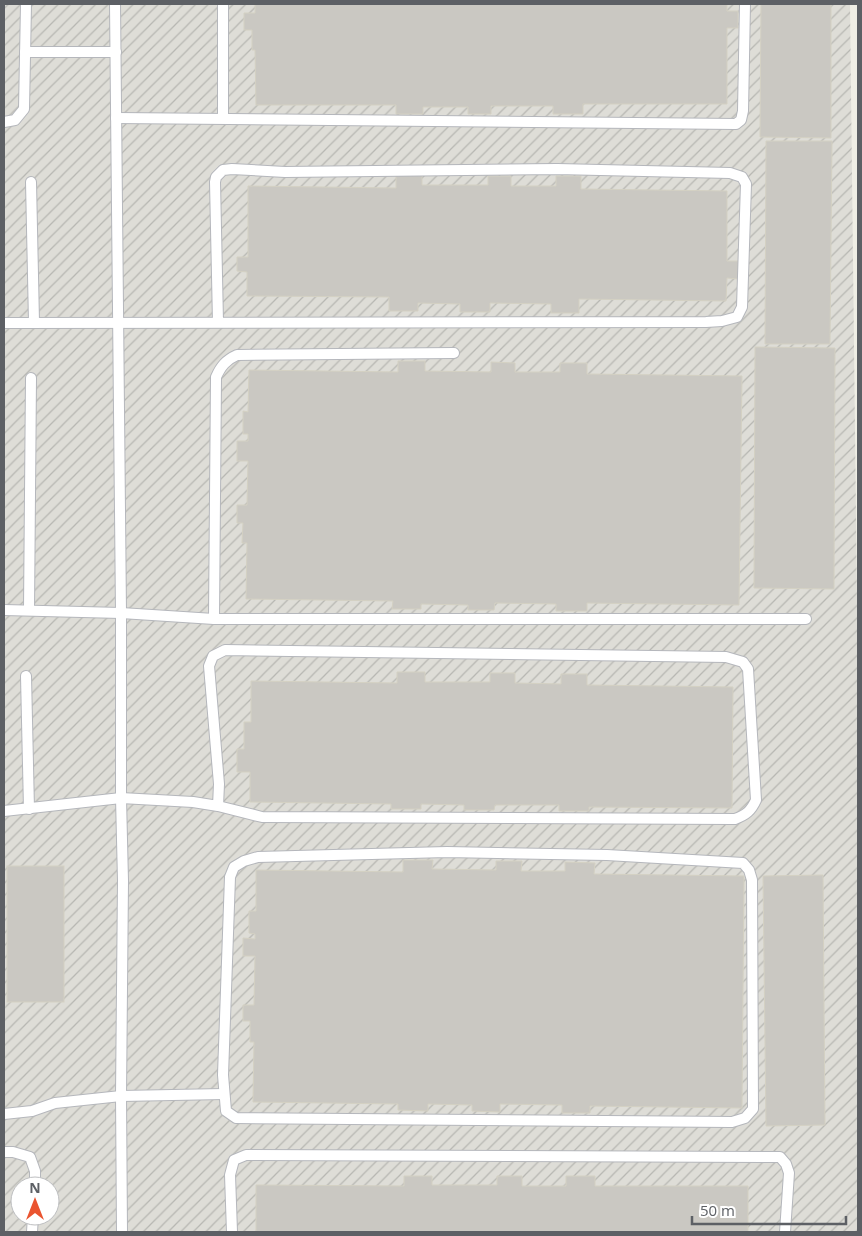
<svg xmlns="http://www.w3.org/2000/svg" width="862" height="1236" font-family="'Open Sans',sans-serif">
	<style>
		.industrial { fill: url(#industrial-furrows); fill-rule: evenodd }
		.building { fill: #cac8c2; stroke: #d4d1c3 }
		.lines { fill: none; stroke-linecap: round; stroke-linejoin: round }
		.service-casing { stroke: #b5b7bc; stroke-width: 12 }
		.service { stroke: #fff; stroke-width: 10 }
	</style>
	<defs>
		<pattern id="industrial-furrows" width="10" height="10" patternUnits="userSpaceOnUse" patternTransform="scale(1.25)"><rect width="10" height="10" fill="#deddd7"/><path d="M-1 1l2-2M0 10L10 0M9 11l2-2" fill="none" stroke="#b7b7b2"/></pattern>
	</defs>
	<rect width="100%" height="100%" fill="#efeee5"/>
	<path class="industrial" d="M 4,4 L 850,4 L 858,687 L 858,1232 L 4,1232 ZM 20,1186 L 50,1186 L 50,1216 L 20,1216 Z"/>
	<g class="building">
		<path d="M 255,4 L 727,4 L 727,11 L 738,11 L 738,28 L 727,28 L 727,104 L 583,104 L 583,114 L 553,114 L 553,106 L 491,106 L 491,114 L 468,114 L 468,107 L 423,107 L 423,114 L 396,114 L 396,105 L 256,105 L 255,50 L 252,50 L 252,30 L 244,30 L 244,13 L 255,13 Z"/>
		<path d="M 761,4 L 831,4 L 831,138 L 760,137 Z"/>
		<path d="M 766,141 L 832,141 L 830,344 L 765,344 Z"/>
		<path d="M 396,175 L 422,175 L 422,185 L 488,185 L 488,176 L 511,176 L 511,186 L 556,186 L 556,176 L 581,176 L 581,189 L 727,191 L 727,261 L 738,261 L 738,279 L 727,278 L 726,301 L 579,299 L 579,313 L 551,313 L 551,304 L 490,303 L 490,312 L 460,312 L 460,304 L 418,303 L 418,311 L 389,311 L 389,297 L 247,296 L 247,272 L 237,271 L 237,257 L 248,257 L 248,186 L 396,188 Z"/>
		<path d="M 755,347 L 835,348 L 834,589 L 754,588 Z"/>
		<path d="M 398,361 L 425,361 L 425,371 L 491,372 L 491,362 L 515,363 L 515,372 L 560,372 L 560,363 L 587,363 L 587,374 L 742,376 L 739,605 L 587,603 L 587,611 L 556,611 L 556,604 L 495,603 L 494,610 L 468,610 L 468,605 L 421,604 L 421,609 L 392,609 L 393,601 L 246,599 L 247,543 L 242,543 L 243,523 L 237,523 L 237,505 L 247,505 L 248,461 L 237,461 L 237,441 L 248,441 L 248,434 L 243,434 L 243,411 L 248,412 L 249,370 L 398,372 Z"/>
		<path d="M 397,672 L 425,672 L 425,682 L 490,682 L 490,673 L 515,673 L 515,683 L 561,684 L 561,674 L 587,674 L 587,685 L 733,687 L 732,808 L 589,807 L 589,811 L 559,811 L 559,805 L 495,805 L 494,810 L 464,810 L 464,805 L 421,804 L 421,809 L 391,809 L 391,804 L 250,802 L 250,772 L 237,772 L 237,749 L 244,749 L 244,722 L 251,722 L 251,681 L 397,683 Z"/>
		<path d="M 403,860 L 433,860 L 432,869 L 496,870 L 496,861 L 522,861 L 521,871 L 565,871 L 565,862 L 595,863 L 594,874 L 744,876 L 742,1108 L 590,1106 L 590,1113 L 562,1113 L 562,1105 L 500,1104 L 500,1112 L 472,1111 L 472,1105 L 428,1104 L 428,1111 L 398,1110 L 398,1104 L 253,1102 L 254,1042 L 250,1042 L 250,1021 L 243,1021 L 243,1005 L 254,1005 L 255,956 L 243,956 L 243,938 L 255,939 L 255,934 L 249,933 L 249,911 L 256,911 L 256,870 L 403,872 Z"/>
		<rect x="7" y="866" width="57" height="136"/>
		<path d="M 823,875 L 825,1125 L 766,1126 L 763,876 Z"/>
		<path d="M 404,1176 L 432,1176 L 432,1185 L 497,1185 L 497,1176 L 522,1176 L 522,1186 L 566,1186 L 566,1176 L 595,1176 L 595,1186 L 748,1186 L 748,1232 L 256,1232 L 256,1185 L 404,1186 Z"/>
	</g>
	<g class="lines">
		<g class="service-casing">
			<g id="service">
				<path d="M 115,4 L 121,613 L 121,798 L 123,881 L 121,1096 L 122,1232"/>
				<path d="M 25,52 L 116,52"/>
				<path d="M 116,118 L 736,124 L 741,120 L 743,111 L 745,4"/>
				<path d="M 223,118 L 223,4"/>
				<path d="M 4,122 L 15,120 L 24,109 L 26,4"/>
				<path d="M 31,182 L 34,322"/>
				<path d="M 4,323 L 706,322 L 722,321 L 737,317 L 742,307 L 746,184 L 742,177 L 730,173 L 557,169 L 285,172 L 232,169 L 223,170 L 216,177 L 215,182 L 218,322"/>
				<path d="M 4,610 L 121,613 L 214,619 L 806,619"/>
				<path d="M 29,610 L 31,378"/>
				<path d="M 214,619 L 216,377 C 221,366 226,360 237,355 L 454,353"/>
				<path d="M 26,676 L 29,809"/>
				<path d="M 4,811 L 121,798 L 193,802 L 218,806 L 262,817 L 735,819 C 746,815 751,811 756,800 L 748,669 L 743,662 L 726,657 L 225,650 L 213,656 L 209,666 L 219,784 L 218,806"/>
				<path d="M 447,852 L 607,855 L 743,863 L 749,870 L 752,880 L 753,1109 L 745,1118 L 732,1122 L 236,1118 L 226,1111 L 223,1075 L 230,877 L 234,867 L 244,861 L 258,857 Z"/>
				<path d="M 4,1114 L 32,1111 L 55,1103 L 121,1096 L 224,1094"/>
				<path d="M 4,1152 L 13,1152 L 30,1157 L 35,1171 L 35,1186"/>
				<path d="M 32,1232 L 33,1216"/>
				<path d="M 232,1232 L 230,1175 L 234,1160 L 246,1155 L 780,1157 L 786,1164 L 789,1173 L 785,1232"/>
			</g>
		</g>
		<use href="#service" class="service"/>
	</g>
	<rect width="862" height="1236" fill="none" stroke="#5d6065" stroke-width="10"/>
	<g transform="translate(35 1201)"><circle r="24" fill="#ffffff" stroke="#bebfc1"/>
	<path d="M0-4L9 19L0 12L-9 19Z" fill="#ea5430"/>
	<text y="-8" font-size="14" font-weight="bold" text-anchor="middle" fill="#5d6065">N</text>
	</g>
	<path d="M692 1216v8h154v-8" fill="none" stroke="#5d6065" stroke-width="2.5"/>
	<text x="700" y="1216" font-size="15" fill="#5d6065" stroke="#ffffff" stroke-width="4" paint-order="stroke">50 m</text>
</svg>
